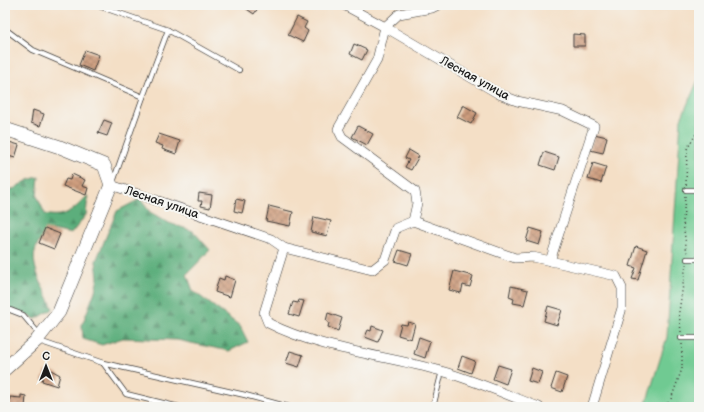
<svg xmlns="http://www.w3.org/2000/svg" width="704" height="412" font-family="'Balsamiq Sans',sans-serif">
	<style>
		.green { fill: #70ca92; stroke: #467357 }
		.forest { fill: url(#forest-firs); stroke: #3c654c }
		.building { fill: url(#building-cross-hatch) }
		.lines { fill: none; stroke-linecap: round; stroke-linejoin: round }
		.lane-casing { stroke: #3c3936; stroke-width: 6 }
		.street-casing { stroke: #3c3936; stroke-width: 10 }
		.secondary-casing { stroke: #3c3936; stroke-width: 14 }
		.path { stroke: #3c3936; stroke-width: 1.5; stroke-dasharray: 1 3; stroke-linecap: butt }
		.lane { stroke: #fff; stroke-width: 4.5 }
		.street { stroke: #fff; stroke-width: 9 }
		.secondary { stroke: #fff; stroke-width: 13 }
		.labels { text-anchor: middle; stroke-width: 4; stroke-linejoin: round; paint-order: stroke }
		.street-label { font-size: 12px; fill: #1c1c1c; stroke: #f6f6f2 }
	</style>
	<defs>
		<pattern id="forest-firs" width="22" height="20" patternUnits="userSpaceOnUse"><rect width="22" height="20" fill="#5cae7c"/><path d="M5 1l3.5 6h-7zM16 11l3.5 6h-7z" fill="#4b8d65"/></pattern>
		<pattern id="building-cross-hatch" width="8" height="8" patternUnits="userSpaceOnUse"><rect width="8" height="8" fill="#ce9d7e"/><path d="M0 0l8 8M0 8l8-8" fill="none" stroke="#a67f66"/></pattern>
	</defs>
	<rect width="100%" height="100%" fill="#f6f6f2"/>
	<filter id="ink" filterUnits="userSpaceOnUse"><feTurbulence type="fractalNoise" baseFrequency=".025" numOctaves="2"/><feDisplacementMap in="SourceGraphic" scale="8" xChannelSelector="R" yChannelSelector="G"/><feConvolveMatrix kernelMatrix="1 2 1 2 8 2 1 2 1" color-interpolation-filters="sRGB"/></filter>
	<filter id="wash" filterUnits="userSpaceOnUse"><feTurbulence type="fractalNoise" baseFrequency=".012" numOctaves="4" result="noise"/><feDisplacementMap in="SourceGraphic" scale="16" xChannelSelector="R" yChannelSelector="G"/><feGaussianBlur stdDeviation="0.9" result="paint"/><feColorMatrix in="noise" values="0 0 0 0 0 0 0 0 0 0 0 0 0 0 0 0 0 1.4 0 .05"/><feComposite in="paint" operator="in"/></filter>
	<g filter="url(#wash)">
		<rect width="100%" height="100%" fill="#f4dfc6"/>
		<path class="green" d="M 699,78 L 699,407 L 645,407 L 667,337 L 681,119 Z"/>
		<g class="forest">
			<path d="M 39,177 L 37,196 L 45,214 C 65,219 75,209 88,195 L 86,215 L 71,234 L 53,230 C 17,252 42,280 53,309 L 36,319 L 5,306 L 5,193 C 18,188 25,179 39,177 Z"/>
			<path d="M 140,199 L 150,212 L 169,223 L 193,231 L 210,250 L 187,274 L 193,291 L 240,326 L 248,342 L 229,351 L 177,340 L 123,338 L 102,345 L 83,339 L 82,325 L 95,291 L 98,278 L 96,261 L 108,232 L 117,211 Z"/>
		</g>
		<g id="blocks">
			<g class="building">
				<path d="M 241,5 L 260,5 L 254,14 Z"/>
				<path d="M 297,17 L 307,22 L 304,28 L 308,31 L 303,42 L 288,35 Z"/>
				<path d="M 573,34 L 585,35 L 585,46 L 573,46 Z"/>
				<path d="M 354,44 L 367,50 L 362,60 L 350,54 Z"/>
				<path d="M 85,50 L 99,55 L 93,71 L 79,65 Z"/>
				<path d="M 5,81 L 9,82 L 8,89 L 10,90 L 8,98 L 5,98 Z"/>
				<path d="M 463,105 L 477,113 L 471,124 L 457,117 Z"/>
				<path d="M 33,110 L 44,114 L 40,126 L 31,123 Z"/>
				<path d="M 104,120 L 112,123 L 107,136 L 98,133 Z"/>
				<path d="M 358,126 L 373,134 L 367,145 L 352,137 Z"/>
				<path d="M 159,134 L 180,141 L 176,154 L 162,149 L 163,146 L 155,143 Z"/>
				<path d="M 594,134 L 607,137 L 603,153 L 590,150 Z"/>
				<path d="M 9,142 L 19,145 L 15,158 L 5,155 Z"/>
				<path d="M 409,150 L 419,156 L 411,170 L 405,167 L 409,160 L 405,158 Z"/>
				<path d="M 544,152 L 559,157 L 555,170 L 540,165 Z"/>
				<path d="M 593,163 L 606,167 L 601,183 L 588,179 Z"/>
				<path d="M 72,174 L 85,180 L 82,186 L 88,188 L 86,195 L 63,186 L 66,179 L 70,180 Z"/>
				<path d="M 199,193 L 212,195 L 210,208 L 201,206 L 202,201 L 198,201 Z"/>
				<path d="M 236,199 L 245,201 L 242,213 L 234,211 Z"/>
				<path d="M 269,206 L 293,212 L 290,226 L 266,221 Z"/>
				<path d="M 314,217 L 331,221 L 327,236 L 311,232 Z"/>
				<path d="M 45,228 L 60,234 L 54,249 L 39,243 Z"/>
				<path d="M 530,228 L 543,232 L 539,245 L 526,241 Z"/>
				<path d="M 636,246 L 647,250 L 638,280 L 632,279 L 636,268 L 630,266 Z"/>
				<path d="M 399,250 L 412,254 L 408,265 L 395,261 Z"/>
				<path d="M 454,271 L 473,276 L 470,287 L 463,285 L 461,293 L 449,290 Z"/>
				<path d="M 225,276 L 235,280 L 230,297 L 215,292 L 219,278 L 224,280 Z"/>
				<path d="M 511,286 L 528,290 L 524,305 L 513,303 L 514,299 L 509,297 Z"/>
				<path d="M 299,300 L 304,301 L 299,317 L 289,314 L 293,302 L 298,303 Z"/>
				<path d="M 548,306 L 562,310 L 557,325 L 544,321 Z"/>
				<path d="M 328,313 L 342,318 L 338,331 L 328,327 L 329,323 L 326,321 Z"/>
				<path d="M 408,322 L 415,324 L 411,339 L 398,335 L 401,324 L 407,325 Z"/>
				<path d="M 372,326 L 383,330 L 378,342 L 365,337 L 368,330 L 371,331 Z"/>
				<path d="M 419,337 L 430,341 L 425,358 L 414,354 Z"/>
				<path d="M 290,351 L 303,355 L 299,367 L 286,363 Z"/>
				<path d="M 462,356 L 475,361 L 471,373 L 458,368 Z"/>
				<path d="M 498,365 L 511,369 L 506,384 L 493,379 Z"/>
				<path d="M 532,368 L 542,372 L 538,384 L 528,381 Z"/>
				<path d="M 51,370 L 60,375 L 57,386 L 42,381 L 45,371 L 50,372 Z"/>
				<path d="M 556,373 L 567,377 L 562,392 L 551,388 Z"/>
				<path d="M 21,395 L 26,396 L 25,407 L 9,407 L 10,397 L 21,398 Z"/>
			</g>
		</g>
	</g>
	<g filter="url(#ink)">
		<use href="#blocks" fill-opacity="0" stroke="#3c3936" stroke-width="1"/>
		<g class="lines">
			<g class="lane-casing">
				<g id="lane">
					<path d="M 96,5 L 168,30 L 239,70"/>
					<path d="M 5,29 L 33,50 L 143,97 L 113,182"/>
					<path d="M 143,97 L 168,30"/>
					<path d="M 686,190 L 699,190"/>
					<path d="M 687,259 L 699,259"/>
					<path d="M 5,308 L 23,315 L 39,334"/>
					<path d="M 681,338 L 699,338"/>
					<path d="M 39,341 L 103,363 L 126,394 L 179,407"/>
					<path d="M 103,363 L 245,395 L 289,407"/>
					<path d="M 669,405 L 688,407"/>
					<path d="M 433,407 L 442,371"/>
				</g>
			</g>
			<g class="street-casing">
				<g id="street">
					<path d="M 344,5 L 385,27 L 499,94 L 517,101 L 563,111 L 594,126 L 550,261"/>
					<path d="M 111,185 L 271,239 L 284,248 L 264,313 L 268,323 C 321,350 385,355 441,371 C 474,380 507,395 539,407"/>
					<path d="M 413,221 L 417,203 L 415,191 L 342,137 L 338,129 L 377,60 L 385,27 L 399,14 L 432,8 L 438,5"/>
					<path d="M 284,248 L 372,270 L 385,260 L 396,228 L 413,221 L 515,258 L 533,257 L 616,276 L 622,288 L 622,308 L 592,407"/>
				</g>
			</g>
			<g class="secondary-casing">
				<path id="secondary" d="M 5,129 L 60,147 L 104,165 L 111,185 L 59,312 L 37,340 L 5,369"/>
			</g>
			<g class="path">
				<path d="M 686,185 L 687,149 L 699,129"/>
				<path d="M 685,196 L 683,222 L 687,254"/>
				<path d="M 681,332 L 679,312 L 686,264"/>
				<path d="M 671,399 L 682,369 L 682,343"/>
			</g>
			<use href="#lane" class="lane"/>
			<use href="#street" class="street"/>
			<use href="#secondary" class="secondary"/>
		</g>
	</g>
	<g class="labels">
		<g class="street-label">
			<text transform="translate(475 78) rotate(29)" y="4">Лесная улица</text>
			<text transform="translate(162 202) rotate(19)" y="4">Лесная улица</text>
		</g>
	</g>
	<rect width="704" height="412" fill="none" stroke="#f6f6f2" stroke-width="20"/>
	<g transform="translate(46 366)" stroke="#f6f6f2" stroke-width="3" paint-order="stroke">
	<path d="M0-3L7 15L0 10L-7 15Z" fill="#1c1c1c"/>
	<text y="-6" font-size="11" font-weight="bold" text-anchor="middle" fill="#1c1c1c">С</text>
	</g>
</svg>
